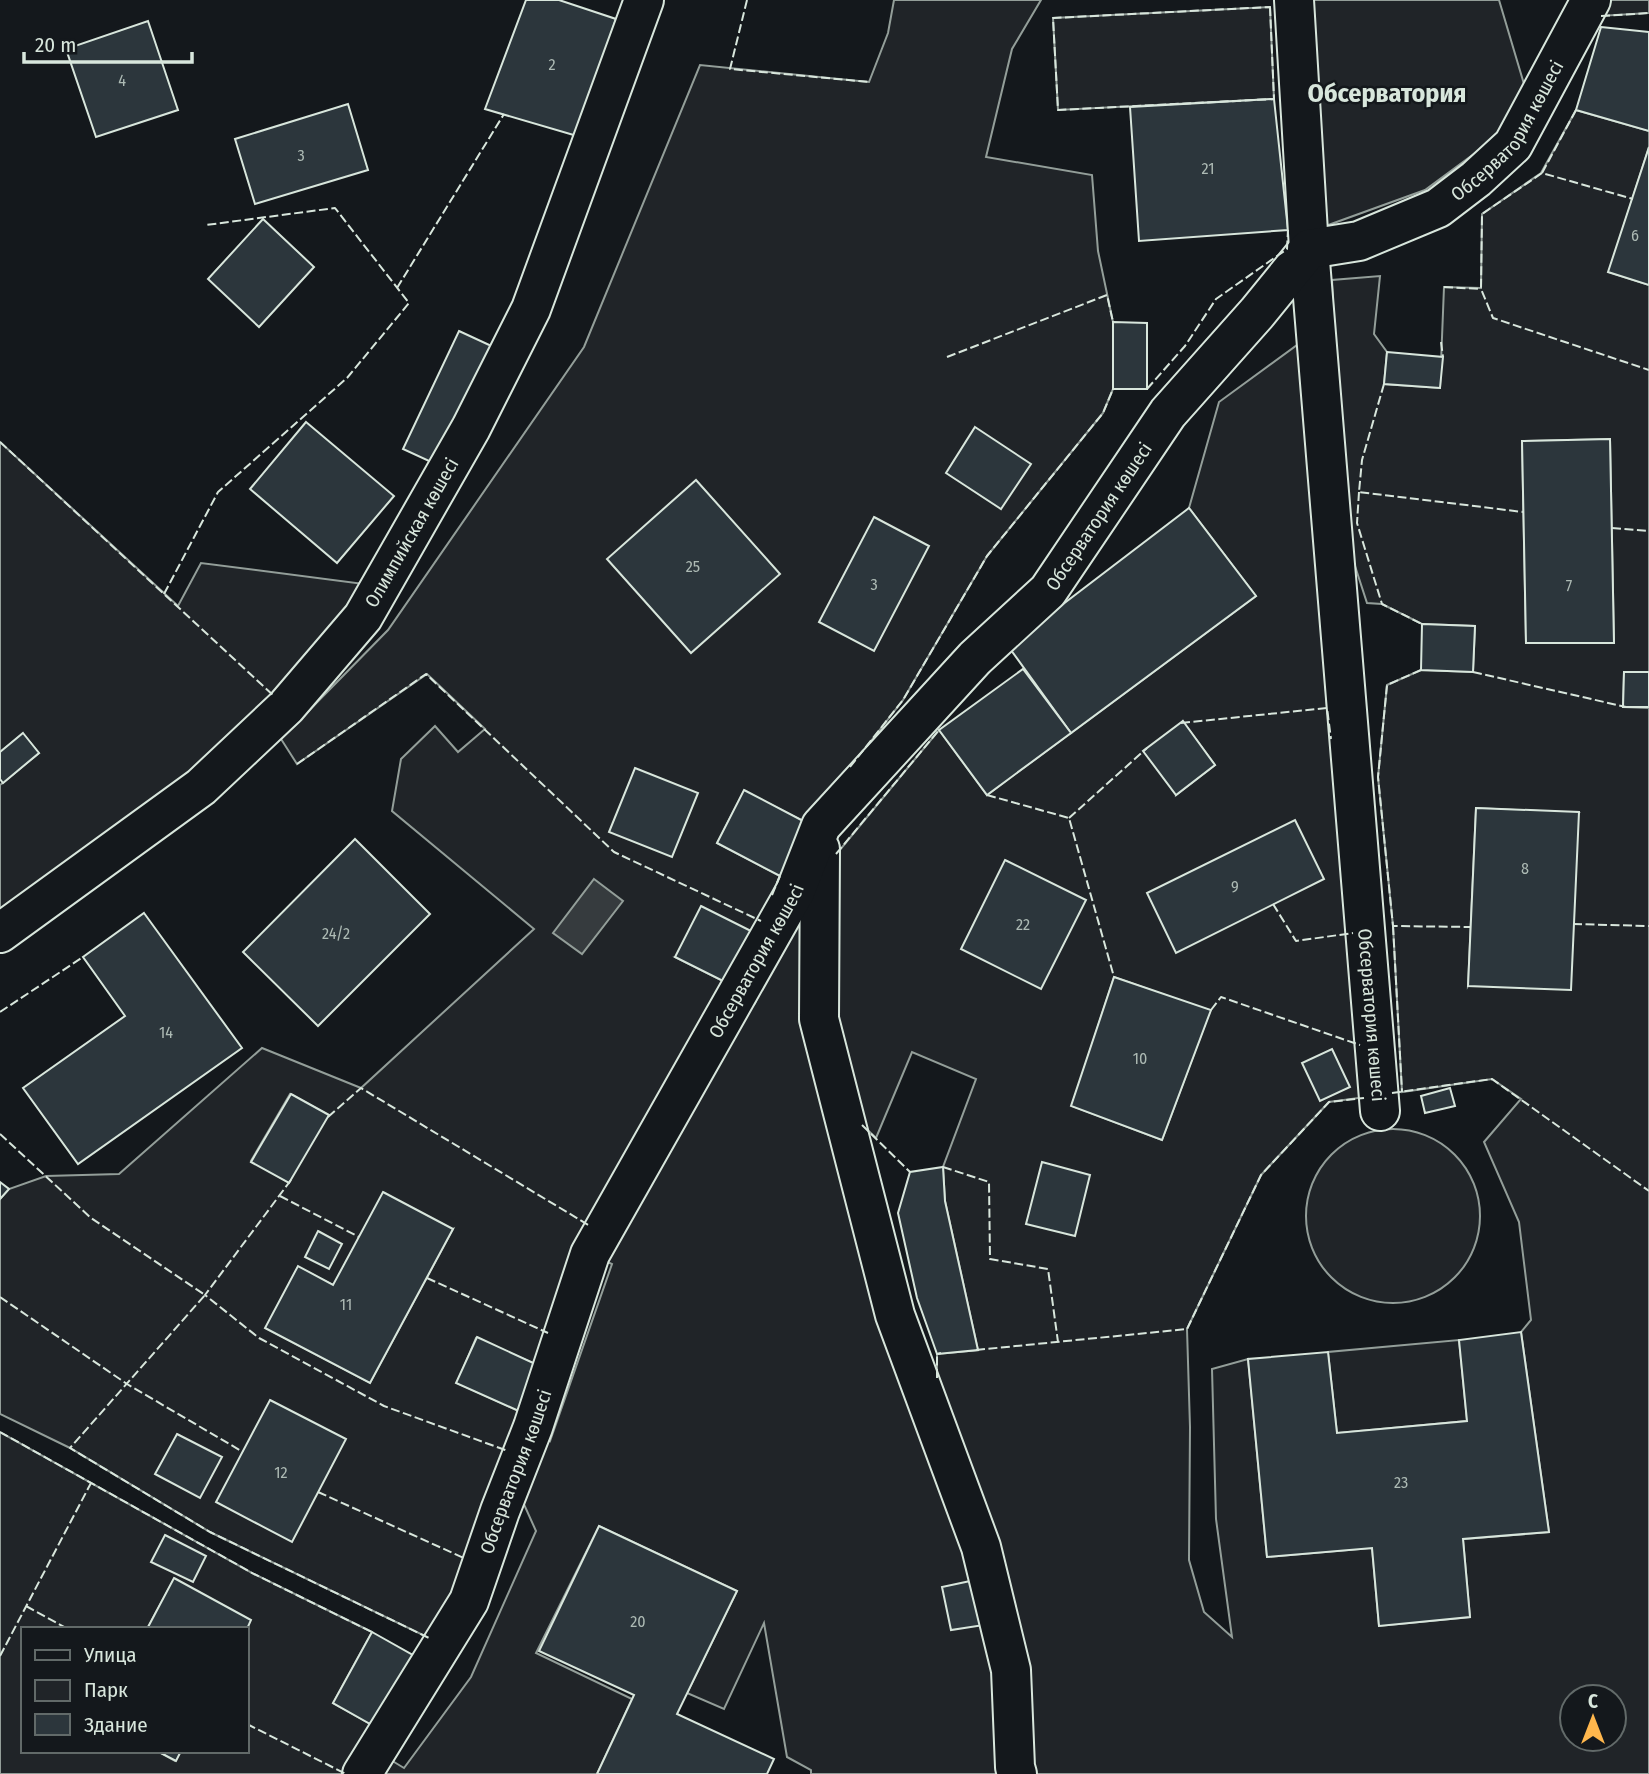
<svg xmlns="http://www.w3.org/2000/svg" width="1649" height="1774" font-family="'Fira Sans Condensed',sans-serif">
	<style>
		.green { fill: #202428; stroke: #939e99; stroke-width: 2; fill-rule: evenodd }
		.water { fill: #363b3e; stroke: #939e99; stroke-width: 2 }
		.building { fill: #2c363c; stroke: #d8e6dc; stroke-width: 2 }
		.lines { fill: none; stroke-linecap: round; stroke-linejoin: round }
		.street-casing { stroke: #d8e6dc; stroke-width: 42 }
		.secondary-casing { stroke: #d8e6dc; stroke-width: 42 }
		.street { stroke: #14181c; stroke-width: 38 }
		.secondary { stroke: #14181c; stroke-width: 38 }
		.fence { stroke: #d8e6dc; stroke-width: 2; stroke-dasharray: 9 3.5; stroke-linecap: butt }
		.labels { text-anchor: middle; stroke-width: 5; stroke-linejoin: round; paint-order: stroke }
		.number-label { font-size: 16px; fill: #adbab4 }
		.street-label { font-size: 19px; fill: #d8e6dc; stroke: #14181c }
		.district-label { font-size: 26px; font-weight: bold; fill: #d8e6dc; stroke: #14181c }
	</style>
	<rect width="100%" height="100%" fill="#14181c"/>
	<g class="green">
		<path d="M 894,0 L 1041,0 L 1012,49 L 986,157 L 1092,175 L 1098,251 L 1113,322 L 1113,389 L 1103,413 L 987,556 L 903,700 L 807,823 L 744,791 L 717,843 L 780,876 L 755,933 L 675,957 L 729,984 L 542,1367 L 476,1338 L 457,1383 L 521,1412 L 452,1591 L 429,1638 L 210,1532 L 70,1448 L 0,1414 L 0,1199 L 9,1189 L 46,1176 L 119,1174 L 262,1048 L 361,1088 L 534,929 L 392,811 L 401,759 L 435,726 L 458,752 L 485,729 L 427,674 L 297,764 L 281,739 L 388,630 L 584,347 L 700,65 L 869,82 L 888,33 ZM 290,1094 L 328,1115 L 288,1182 L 251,1161 ZM 453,1229 L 370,1383 L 266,1328 L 298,1267 L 333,1285 Z"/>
		<path d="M 1309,0 L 1499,0 L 1532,111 L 1425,190 L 1320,228 Z"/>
		<path d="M 1596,0 L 1649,0 L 1649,13 L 1599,16 Z"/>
		<path d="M 1270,7 L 1274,99 L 1058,110 L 1053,18 Z"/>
		<path d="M 1576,110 L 1649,131 L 1649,147 L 1609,272 L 1649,285 L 1649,672 L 1624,672 L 1623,707 L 1649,708 L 1649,1774 L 811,1774 L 811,1770 L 787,1757 L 764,1623 L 724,1709 L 687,1693 L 737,1591 L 599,1526 L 536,1653 L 632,1699 L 597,1774 L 362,1774 L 376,1751 L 404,1768 L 471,1677 L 536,1531 L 513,1480 L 533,1427 L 550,1441 L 612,1264 L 590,1254 L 738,993 L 755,1003 L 804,897 L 811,1039 L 937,1427 L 937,1354 L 978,1350 L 945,1201 L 943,1167 L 976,1079 L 912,1052 L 876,1138 L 854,1117 L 829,1015 L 829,863 L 939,730 L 987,795 L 1256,596 L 1189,508 L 1219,402 L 1304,340 L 1327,708 L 1342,820 L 1366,1097 L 1329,1102 L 1261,1175 L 1187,1329 L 1190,1427 L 1189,1560 L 1204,1612 L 1232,1637 L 1216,1519 L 1212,1369 L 1248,1359 L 1267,1557 L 1372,1548 L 1379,1626 L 1470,1617 L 1463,1539 L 1549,1532 L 1521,1332 L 1531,1320 L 1519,1222 L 1484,1142 L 1521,1099 L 1492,1079 L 1402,1092 L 1393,926 L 1378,777 L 1387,685 L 1421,670 L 1473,672 L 1475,626 L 1422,624 L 1382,604 L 1367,603 L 1343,529 L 1332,280 L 1380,276 L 1374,334 L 1387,352 L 1384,384 L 1440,388 L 1444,287 L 1481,288 L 1482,214 L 1541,173 ZM 1610,439 L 1614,642 L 1526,643 L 1522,441 ZM 1183,722 L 1215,765 L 1176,795 ZM 1476,808 L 1579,813 L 1468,986 ZM 1114,977 L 1210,1011 L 1162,1140 L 1072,1106 ZM 1572,1697 L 1614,1697 L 1614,1739 L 1572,1739 Z"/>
		<path d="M 0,442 L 178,606 L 201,563 L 364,584 L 345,619 L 187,780 L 0,916 L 0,785 L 39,753 L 23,734 L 0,752 Z"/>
		<circle cx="1393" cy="1216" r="87"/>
		<path d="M 1459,1340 L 1467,1421 L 1337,1433 L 1328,1352 Z"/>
		<path d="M 0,1432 L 254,1574 L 372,1632 L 333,1703 L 379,1729 L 349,1774 L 0,1774 ZM 174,1579 L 247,1629 L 247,1751 L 181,1751 L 175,1761 L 157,1751 L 23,1751 L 23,1629 L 147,1629 Z"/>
	</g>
	<path class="water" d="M 594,879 L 623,901 L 582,954 L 553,933 Z"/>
	<g class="building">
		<path d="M 526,0 L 559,0 L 616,19 L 577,136 L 485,109 Z"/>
		<path d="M 148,21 L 178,110 L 96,137 L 66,49 Z"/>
		<path d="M 1601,27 L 1649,32 L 1649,131 L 1576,110 Z"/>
		<path d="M 1274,99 L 1288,230 L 1139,241 L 1130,107 Z"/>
		<path d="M 348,104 L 368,170 L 255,204 L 235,139 Z"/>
		<path d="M 1649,147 L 1649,285 L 1608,272 Z"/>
		<path d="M 263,219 L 314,267 L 259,327 L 208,279 Z"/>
		<path d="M 1113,322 L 1147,323 L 1147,389 L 1113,389 Z"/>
		<path d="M 459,331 L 498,349 L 442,467 L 403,449 Z"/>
		<path d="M 1387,352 L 1443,357 L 1440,388 L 1384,384 Z"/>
		<path d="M 306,422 L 394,496 L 337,563 L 250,489 Z"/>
		<path d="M 975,427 L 1031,464 L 1001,509 L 946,473 Z"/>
		<path d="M 1610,439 L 1614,643 L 1526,643 L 1522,441 Z"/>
		<path d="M 696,480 L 780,574 L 691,653 L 607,559 Z"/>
		<path d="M 1189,508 L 1256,596 L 1071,733 L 1008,646 Z"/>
		<path d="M 874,517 L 929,546 L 874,651 L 819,622 Z"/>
		<path d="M 1422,624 L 1475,626 L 1473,672 L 1421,670 Z"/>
		<path d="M 1023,669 L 1071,733 L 987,795 L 939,730 Z"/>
		<path d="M 1624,672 L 1649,672 L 1649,707 L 1623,707 Z"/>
		<path d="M 1183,721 L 1215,765 L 1176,795 L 1143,751 Z"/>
		<path d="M 23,733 L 39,753 L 3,783 L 0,779 L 0,752 Z"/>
		<path d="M 635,768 L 698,793 L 672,857 L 609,832 Z"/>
		<path d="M 744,790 L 807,823 L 780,876 L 717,843 Z"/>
		<path d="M 1476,808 L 1579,812 L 1571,990 L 1468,986 Z"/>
		<path d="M 1295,820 L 1324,879 L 1176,953 L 1147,893 Z"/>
		<path d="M 355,839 L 430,914 L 318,1026 L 243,952 Z"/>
		<path d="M 1005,860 L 1086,900 L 1041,989 L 961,949 Z"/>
		<path d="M 701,906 L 755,933 L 729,984 L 675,957 Z"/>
		<path d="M 144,913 L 242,1048 L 78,1164 L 23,1088 L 125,1016 L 83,957 Z"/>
		<path d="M 1114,977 L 1211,1010 L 1162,1140 L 1071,1106 Z"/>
		<path d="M 1332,1049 L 1350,1087 L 1320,1101 L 1302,1063 Z"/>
		<path d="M 1450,1088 L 1455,1106 L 1425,1113 L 1421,1096 Z"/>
		<path d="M 291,1094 L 329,1115 L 289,1183 L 251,1162 Z"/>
		<path d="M 1042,1162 L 1090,1175 L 1075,1236 L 1026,1224 Z"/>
		<path d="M 943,1167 L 945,1201 L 978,1350 L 937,1354 L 917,1298 L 898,1213 L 910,1172 Z"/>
		<path d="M 0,1182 L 9,1189 L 0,1199 Z"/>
		<path d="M 383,1192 L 453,1229 L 370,1383 L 265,1328 L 298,1266 L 333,1285 Z"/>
		<path d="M 318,1231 L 342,1244 L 329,1269 L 305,1257 Z"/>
		<path d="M 1521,1332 L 1549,1532 L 1463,1539 L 1470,1617 L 1379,1626 L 1372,1548 L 1267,1557 L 1248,1359 L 1328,1352 L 1337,1433 L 1467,1421 L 1459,1340 Z"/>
		<path d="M 477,1337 L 542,1367 L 521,1412 L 456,1383 Z"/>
		<path d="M 270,1400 L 346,1439 L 292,1542 L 216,1502 Z"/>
		<path d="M 177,1434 L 222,1457 L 200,1498 L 155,1474 Z"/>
		<path d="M 599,1526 L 737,1591 L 677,1714 L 774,1759 L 767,1774 L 597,1774 L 634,1695 L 539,1651 Z"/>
		<path d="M 165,1535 L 206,1556 L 193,1582 L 151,1562 Z"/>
		<path d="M 174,1578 L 251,1620 L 247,1629 L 147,1629 Z"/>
		<path d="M 975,1580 L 984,1625 L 951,1630 L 942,1587 Z"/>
		<path d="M 372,1632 L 418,1658 L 379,1729 L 333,1703 Z"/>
		<path d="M 157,1751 L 181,1751 L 176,1761 Z"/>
	</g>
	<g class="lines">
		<g class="street-casing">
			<g id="street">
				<path id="s1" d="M 1294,0 L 1309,249 L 1380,1111"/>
				<path d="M 820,849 L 819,1019 L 895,1315 L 981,1547 L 1011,1670 L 1015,1767 L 1017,1774"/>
				<path id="s2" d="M 362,1774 L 469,1601 L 500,1511 L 533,1427 L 590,1254 L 795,892 L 821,826 L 975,658 L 1048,591 L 1168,413 L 1257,313 L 1309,249 L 1359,241 L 1438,208 L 1476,179 L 1513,145 L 1591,0"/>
			</g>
		</g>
		<g class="secondary-casing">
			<g id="secondary">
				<path id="s3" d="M 0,933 L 201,787 L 286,707 L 363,617 L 471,428 L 531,309 L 644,0"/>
			</g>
		</g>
		<use href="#street" class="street"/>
		<use href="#secondary" class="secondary"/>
		<g class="fence">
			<path d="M 747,0 L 730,69 L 869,82"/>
			<path d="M 1270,7 L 1274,99 L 1058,110 L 1053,18 Z"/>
			<path d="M 1601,16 L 1649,13"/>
			<path d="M 1576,110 L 1542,173 L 1633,199"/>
			<path d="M 1542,173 L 1482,214 L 1481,289 L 1493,318 L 1649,370"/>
			<path d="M 1444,287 L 1481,289"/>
			<path d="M 397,288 L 504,114"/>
			<path d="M 1441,342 L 1443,357"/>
			<path d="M 947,357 L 1107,295 L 1113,322"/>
			<path d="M 1384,384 L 1362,460 L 1359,492 L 1523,512"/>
			<path d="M 1147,389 L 1185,346 L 1216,299 L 1287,249 L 1288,230"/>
			<path d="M 0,442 L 275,697"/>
			<path d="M 1359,492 L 1357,523 L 1382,604 L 1422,624"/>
			<path d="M 1612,528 L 1649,531"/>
			<path d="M 164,594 L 218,492 L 347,378 L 409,303 L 335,208 L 206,225"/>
			<path d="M 1421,670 L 1387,685 L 1378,777 L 1393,926 L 1471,927"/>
			<path d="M 1473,672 L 1626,707"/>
			<path d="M 1181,723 L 1327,708 L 1331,739"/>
			<path d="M 297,764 L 426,674 L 614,852 L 761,921"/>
			<path d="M 850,767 L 903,700 L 987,556 L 1103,413 L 1113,389"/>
			<path d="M 987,795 L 1069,818 L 1114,977"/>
			<path d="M 1069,818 L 1147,748"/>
			<path d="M 836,854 L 939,730"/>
			<path d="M 772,895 L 780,876"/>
			<path d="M 1273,904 L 1296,941 L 1353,933"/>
			<path d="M 1573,924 L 1649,926"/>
			<path d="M 1393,926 L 1402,1092"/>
			<path d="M 1211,1010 L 1221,997 L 1360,1045"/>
			<path d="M 0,1012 L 83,957"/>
			<path d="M 1392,1093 L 1492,1079 L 1649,1191"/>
			<path d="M 328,1117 L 361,1088 L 590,1226"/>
			<path d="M 862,1125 L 910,1172"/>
			<path d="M 0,1134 L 91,1218 L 205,1295 L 70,1448 L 210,1532 L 429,1638"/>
			<path d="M 943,1167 L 989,1182 L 990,1259 L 1048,1269 L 1058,1342"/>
			<path d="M 291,1180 L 205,1295 L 259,1338 L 384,1406 L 508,1451"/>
			<path d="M 280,1196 L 359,1237"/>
			<path d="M 427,1278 L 548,1333"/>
			<path d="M 0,1297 L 127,1384 L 243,1452"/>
			<path d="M 976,1350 L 1187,1329 L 1261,1175 L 1329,1102 L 1364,1098"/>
			<path d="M 937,1378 L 937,1354 L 941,1353"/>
			<path d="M 0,1432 L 254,1574 L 372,1632"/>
			<path d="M 318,1492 L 466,1559"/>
			<path d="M 26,1606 L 68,1629"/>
			<path d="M 0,1656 L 91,1483"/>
			<path d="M 247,1724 L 346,1774"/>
		</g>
	</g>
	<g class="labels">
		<g class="number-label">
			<text x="552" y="70">2</text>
			<text x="122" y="86">4</text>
			<text x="301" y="161">3</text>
			<text x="1208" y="174">21</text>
			<text x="1635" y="241">6</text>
			<text x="693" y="572">25</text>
			<text x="874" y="590">3</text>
			<text x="1569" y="591">7</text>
			<text x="1525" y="874">8</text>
			<text x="1235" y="892">9</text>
			<text x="1023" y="930">22</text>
			<text x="336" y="939">24/2</text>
			<text x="166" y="1038">14</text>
			<text x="1140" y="1064">10</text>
			<text x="346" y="1310">11</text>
			<text x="281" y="1478">12</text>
			<text x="1401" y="1488">23</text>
			<text x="638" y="1627">20</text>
		</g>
		<g class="street-label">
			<text dy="7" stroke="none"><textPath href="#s2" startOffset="2058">Обсерватория көшесі</textPath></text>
			<text dy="7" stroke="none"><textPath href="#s2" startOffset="1475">Обсерватория көшесі</textPath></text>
			<text dy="7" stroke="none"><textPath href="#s3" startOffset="581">Олимпийская көшесі</textPath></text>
			<text dy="7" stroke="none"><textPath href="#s2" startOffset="908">Обсерватория көшесі</textPath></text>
			<text dy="7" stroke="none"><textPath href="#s1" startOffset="1018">Обсерватория көшесі</textPath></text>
			<text dy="7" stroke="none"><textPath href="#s2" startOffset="341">Обсерватория көшесі</textPath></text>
		</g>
		<g class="district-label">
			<text x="1387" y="102">Обсерватория</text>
		</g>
	</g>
	<rect x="21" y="1627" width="228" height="126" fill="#14181c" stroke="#626a69" stroke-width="2"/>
	<rect x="35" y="1650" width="35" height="10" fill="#14181c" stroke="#626a69" stroke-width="2"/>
	<text x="84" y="1662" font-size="21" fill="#d8e6dc">Улица</text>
	<rect x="35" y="1680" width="35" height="21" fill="#202428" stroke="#626a69" stroke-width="2"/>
	<text x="84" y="1697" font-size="21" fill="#d8e6dc">Парк</text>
	<rect x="35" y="1714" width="35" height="21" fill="#2c363c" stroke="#626a69" stroke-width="2"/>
	<text x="84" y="1732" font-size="21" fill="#d8e6dc">Здание</text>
	<g transform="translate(1593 1718)"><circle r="33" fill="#14181c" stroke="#626a69" stroke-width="2"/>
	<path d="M0-5L12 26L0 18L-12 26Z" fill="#ffb74d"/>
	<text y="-10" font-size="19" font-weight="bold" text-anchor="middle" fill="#d8e6dc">С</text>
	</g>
	<path d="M24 52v10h168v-10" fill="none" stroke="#d8e6dc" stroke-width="3.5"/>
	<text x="35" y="52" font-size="21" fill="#d8e6dc" stroke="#14181c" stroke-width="5" paint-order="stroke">20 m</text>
</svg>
